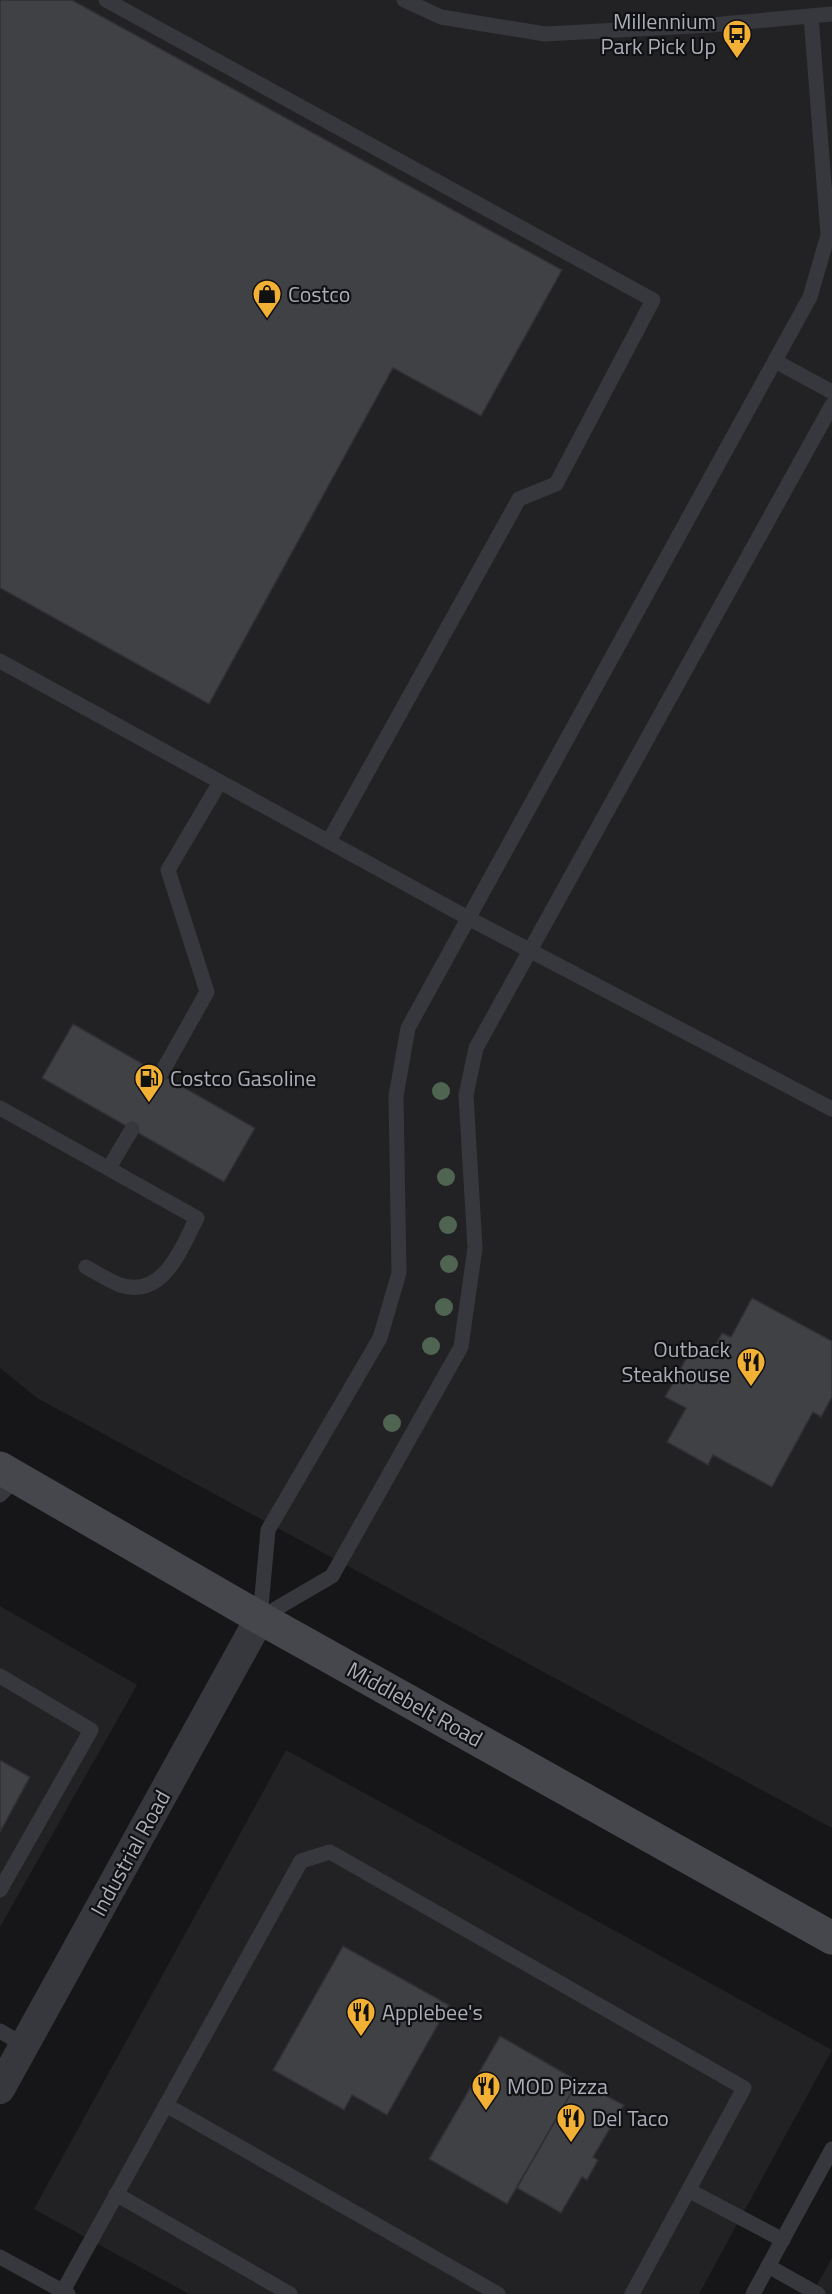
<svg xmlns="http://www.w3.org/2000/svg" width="832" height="2294" font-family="'Titillium Web',sans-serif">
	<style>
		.built { fill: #222225 }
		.building { fill: #404145; stroke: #303034; stroke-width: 1.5 }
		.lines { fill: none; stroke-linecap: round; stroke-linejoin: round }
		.service { stroke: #37383d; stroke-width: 15 }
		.minor { stroke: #37383d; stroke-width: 30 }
		.secondary { stroke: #45474d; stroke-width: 33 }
		.tree { fill: #506452 }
		.labels { text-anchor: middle; stroke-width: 4.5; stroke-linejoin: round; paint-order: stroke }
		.poi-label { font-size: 22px; fill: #a8adb8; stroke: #111113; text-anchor: start }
		.street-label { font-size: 22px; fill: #a8adb8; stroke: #111113 }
	</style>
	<rect width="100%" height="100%" fill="#161618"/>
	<g class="built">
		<path d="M 0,0 L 832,0 L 832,1828 L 37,1398 L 0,1368 Z"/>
		<path d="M 0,1606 L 137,1685 L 0,1927 Z"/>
		<path d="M 286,1750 L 832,2050 L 699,2294 L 189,2294 L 34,2209 Z"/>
		<path d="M 832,2258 L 832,2294 L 812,2294 Z"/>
	</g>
	<g class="building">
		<path d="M 0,0 L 72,0 L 562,270 L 481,416 L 393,368 L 209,704 L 0,588 Z"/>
		<path d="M 73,1024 L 255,1128 L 224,1182 L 42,1078 Z"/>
		<path d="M 752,1298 L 832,1341 L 832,1397 L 821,1417 L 813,1412 L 772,1487 L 713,1455 L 708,1465 L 667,1442 L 686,1408 L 665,1397 L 693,1346 L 710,1355 L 722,1333 L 731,1337 Z"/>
		<path d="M 0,1760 L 30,1777 L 0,1832 Z"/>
		<path d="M 343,1946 L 449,2005 L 387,2115 L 352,2095 L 344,2110 L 273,2070 Z"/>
		<path d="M 500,2036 L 578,2081 L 507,2204 L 429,2159 Z"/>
		<path d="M 578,2081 L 624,2105 L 593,2157 L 598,2160 L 587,2180 L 582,2177 L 561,2213 L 517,2188 Z"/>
	</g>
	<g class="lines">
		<g class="service">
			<path d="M 106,0 L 653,300 L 556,484 L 519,499 L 329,841"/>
			<path d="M 404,0 L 441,17 L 545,34 L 711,25 L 832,14"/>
			<path d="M 775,361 L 832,392"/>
			<path d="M 0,661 L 468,918 L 832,1109"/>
			<path d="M 161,1074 L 207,992 L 168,870 L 220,782"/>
			<path d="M 0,1108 L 197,1218 C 181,1248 164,1299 120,1285 C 109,1281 97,1273 86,1267"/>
			<path d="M 109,1168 L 132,1129"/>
			<path d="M 0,1495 L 17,1478"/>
			<path d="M 260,1618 L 268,1530 L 380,1338 L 399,1273 L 396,1096 L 408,1028 L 810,297 L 828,235 L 811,16"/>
			<path d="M 260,1618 L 332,1576 L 461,1347 L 475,1248 L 466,1095 L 476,1048 L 832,405"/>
			<path d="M 0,1676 L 91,1730 L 0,1890"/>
			<path d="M 0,2031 L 24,2045"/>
			<path d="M 166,2105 L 498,2294"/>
			<path d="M 690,2191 L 783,2240"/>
			<path d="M 116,2194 L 290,2294"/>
			<path d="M 0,2257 L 68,2294"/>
			<path d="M 768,2266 L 818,2294"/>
			<path d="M 63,2291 L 301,1861 L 330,1852 L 744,2088 L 632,2294"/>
			<path d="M 753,2294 L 832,2149"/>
		</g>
		<path class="minor" d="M 0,2089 L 260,1618"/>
		<path class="secondary" d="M 0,1468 L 260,1618 L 832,1938"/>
	</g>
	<g class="tree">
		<circle cx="441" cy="1091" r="9"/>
		<circle cx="446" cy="1177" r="9"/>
		<circle cx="448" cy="1225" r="9"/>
		<circle cx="449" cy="1264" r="9"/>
		<circle cx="444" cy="1307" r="9"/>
		<circle cx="431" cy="1346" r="9"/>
		<circle cx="392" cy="1423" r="9"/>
	</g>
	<defs>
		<g id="bus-pin" transform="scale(1.5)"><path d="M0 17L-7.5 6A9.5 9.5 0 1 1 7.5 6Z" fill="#f2b134" stroke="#111113"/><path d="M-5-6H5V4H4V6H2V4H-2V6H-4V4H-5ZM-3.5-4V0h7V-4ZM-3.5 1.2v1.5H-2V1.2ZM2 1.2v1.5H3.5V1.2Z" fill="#111"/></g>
		<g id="shop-pin" transform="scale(1.5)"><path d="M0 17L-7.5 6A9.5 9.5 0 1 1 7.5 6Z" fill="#f2b134" stroke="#111113"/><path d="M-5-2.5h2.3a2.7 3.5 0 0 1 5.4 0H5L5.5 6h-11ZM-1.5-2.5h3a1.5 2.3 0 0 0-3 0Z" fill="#111"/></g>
		<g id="fuel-pin" transform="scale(1.5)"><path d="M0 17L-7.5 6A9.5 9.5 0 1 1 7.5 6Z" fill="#f2b134" stroke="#111113"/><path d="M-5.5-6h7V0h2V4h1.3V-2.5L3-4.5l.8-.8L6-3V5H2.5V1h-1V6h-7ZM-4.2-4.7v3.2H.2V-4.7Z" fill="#111"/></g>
		<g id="restaurant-pin" transform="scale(1.5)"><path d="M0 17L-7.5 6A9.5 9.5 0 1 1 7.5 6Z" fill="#f2b134" stroke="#111113"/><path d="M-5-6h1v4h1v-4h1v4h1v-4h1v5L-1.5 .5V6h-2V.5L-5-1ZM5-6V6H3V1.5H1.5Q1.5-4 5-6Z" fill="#111"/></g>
	</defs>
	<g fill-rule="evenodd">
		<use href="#bus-pin" x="737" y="34"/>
		<use href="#shop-pin" x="267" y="294"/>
		<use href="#fuel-pin" x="149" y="1078"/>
		<use href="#restaurant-pin" x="751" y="1362"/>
		<use href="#restaurant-pin" x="361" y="2012"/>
		<use href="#restaurant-pin" x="486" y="2086"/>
		<use href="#restaurant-pin" x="571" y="2118"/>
	</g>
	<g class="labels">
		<g class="poi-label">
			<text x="716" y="29" text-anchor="end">Millennium<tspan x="716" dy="25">Park Pick Up</tspan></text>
			<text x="288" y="302">Costco</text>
			<text x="170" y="1086">Costco Gasoline</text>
			<text x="730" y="1357" text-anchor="end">Outback<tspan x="730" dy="25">Steakhouse</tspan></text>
			<text x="382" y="2020">Applebee's</text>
			<text x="507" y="2094">MOD Pizza</text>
			<text x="592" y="2126">Del Taco</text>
		</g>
		<g class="street-label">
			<text transform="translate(415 1704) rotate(29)" y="8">Middlebelt Road</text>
			<text transform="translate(130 1853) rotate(-61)" y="8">Industrial Road</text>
		</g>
	</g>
</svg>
